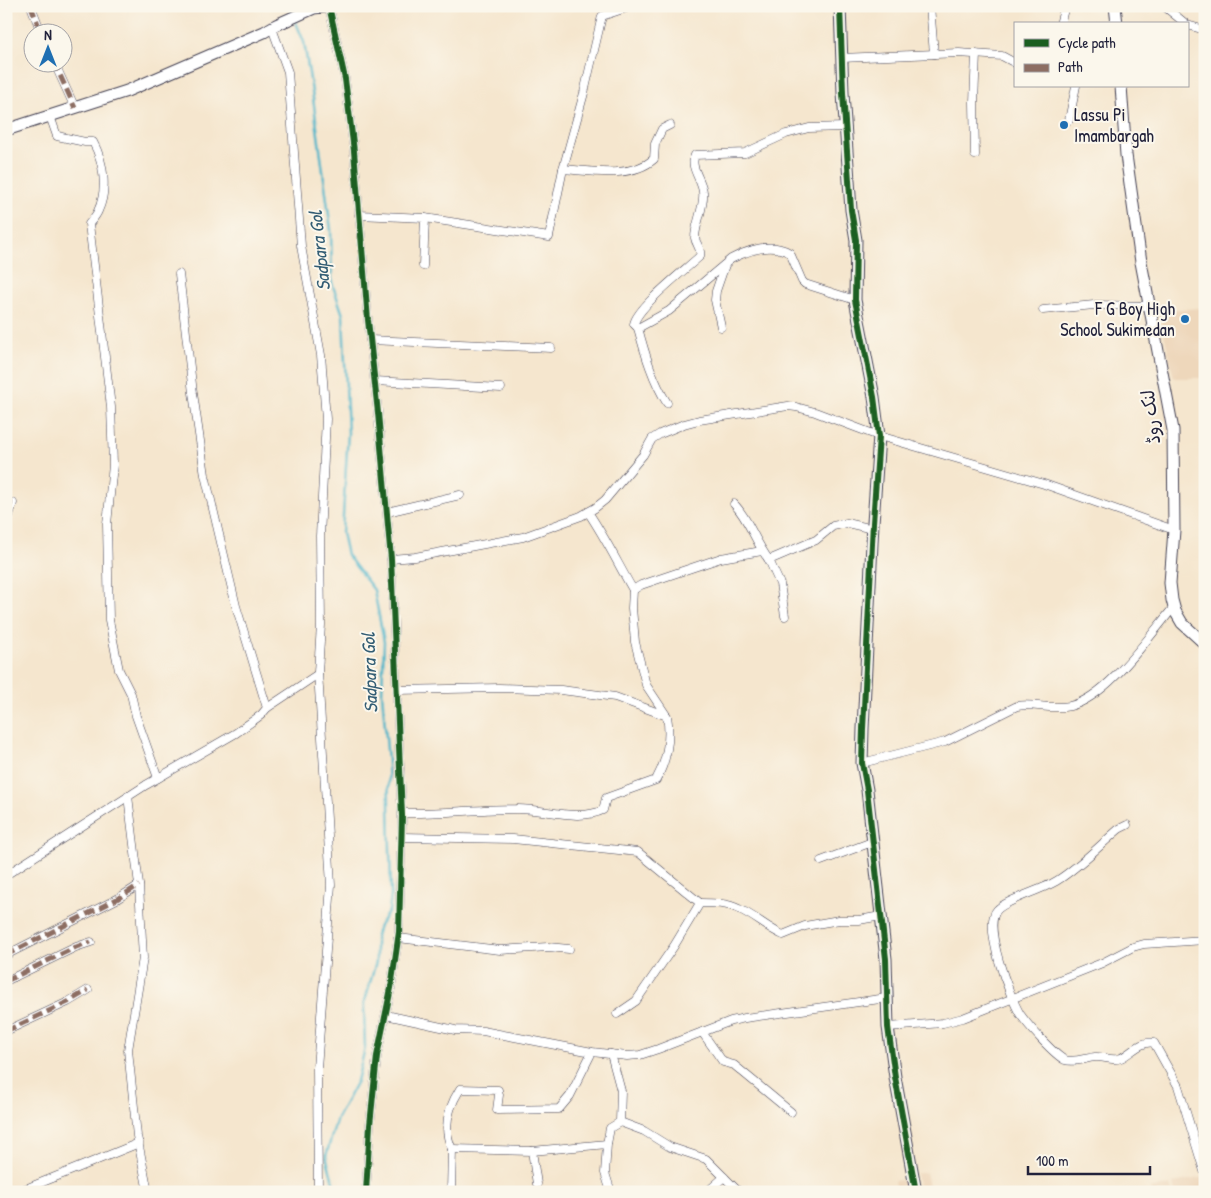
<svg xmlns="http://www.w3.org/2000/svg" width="1211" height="1198" font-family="'Patrick Hand','Playpen Sans Arabic',sans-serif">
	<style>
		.built { fill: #eed7bb }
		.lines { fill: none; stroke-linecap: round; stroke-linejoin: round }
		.stream { stroke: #4cb5ca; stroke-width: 2.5 }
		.street-casing { stroke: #423f51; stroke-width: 9 }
		.secondary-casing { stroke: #423f51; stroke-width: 13 }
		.street { stroke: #fff; stroke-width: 8 }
		.secondary { stroke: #fff; stroke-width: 11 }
		.quiet { stroke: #8d6e63; stroke-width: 5; stroke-dasharray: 10 5; stroke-linecap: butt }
		.cycleway-casing { stroke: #fbf7ec; stroke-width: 9 }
		.cycleway { stroke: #1b5e20; stroke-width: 6 }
		.poi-dot { fill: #1f6fb2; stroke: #fbf7ec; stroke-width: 2 }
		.labels { text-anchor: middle; stroke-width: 4; stroke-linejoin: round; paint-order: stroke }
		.poi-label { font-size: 18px; fill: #22223b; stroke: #fbf7ec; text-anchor: start }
		.street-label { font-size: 18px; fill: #22223b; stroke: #fbf7ec }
		.water-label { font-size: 19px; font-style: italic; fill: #335d74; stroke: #fbf7ec }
	</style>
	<rect width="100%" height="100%" fill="#fbf7ec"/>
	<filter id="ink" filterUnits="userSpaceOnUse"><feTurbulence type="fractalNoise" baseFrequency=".02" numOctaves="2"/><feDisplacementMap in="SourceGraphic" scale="10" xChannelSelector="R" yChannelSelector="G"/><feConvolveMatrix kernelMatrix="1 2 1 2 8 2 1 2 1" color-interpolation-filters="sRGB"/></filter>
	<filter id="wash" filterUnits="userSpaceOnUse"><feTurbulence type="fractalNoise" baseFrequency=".0096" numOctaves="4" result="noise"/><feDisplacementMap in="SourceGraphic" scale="20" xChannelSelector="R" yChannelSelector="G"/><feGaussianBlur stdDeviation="1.12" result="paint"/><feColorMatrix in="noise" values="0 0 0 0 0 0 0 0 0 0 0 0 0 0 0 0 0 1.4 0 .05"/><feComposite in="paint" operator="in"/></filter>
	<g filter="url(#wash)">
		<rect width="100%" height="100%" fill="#f5e6ce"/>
		<g class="built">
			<path d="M 1205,308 L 1205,378 L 1174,378 L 1159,310 Z"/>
			<path d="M 926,1172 L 930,1192 L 920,1192 L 916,1174 Z"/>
			<path d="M 1205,1177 L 1205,1191 L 1175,1192 L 1173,1183 Z"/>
			<path d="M 908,1179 L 910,1192 L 897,1192 L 894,1181 Z"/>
			<path d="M 1170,1185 L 1172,1192 L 1151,1192 L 1150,1189 Z"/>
		</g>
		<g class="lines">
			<g class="stream">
				<path d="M 289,6 L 293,15"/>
				<path d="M 295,20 L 304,42 L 313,98 L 331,230 L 332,283 L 343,315 L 348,433 L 342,533 L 347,555 L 374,590 L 384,642 L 382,693 L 388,761 L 391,895 L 389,911 L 379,926 L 376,935 L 376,962 L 364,1004 L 365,1048 L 357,1081 L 337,1118 L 326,1156 L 336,1192"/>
			</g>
		</g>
	</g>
	<g filter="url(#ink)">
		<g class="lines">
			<g class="street-casing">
				<g id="street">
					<path d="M 31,6 L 41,32"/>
					<path d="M 329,6 L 345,79 L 354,151 L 368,320 L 378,413 L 391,559 L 402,816 L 399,932 L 391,988 L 377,1056 L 370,1125 L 366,1192"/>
					<path d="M 930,6 L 934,54"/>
					<path d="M 1164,6 L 1186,24"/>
					<path d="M 1060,24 L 1065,6"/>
					<path d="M 1187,25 L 1205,30"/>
					<path d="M 272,28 L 288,72 L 301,246 L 321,355 L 326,419 L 320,536 L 321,625 L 318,672 L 331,885 L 317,1068 L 318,1192"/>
					<path d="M 841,58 L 959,53 L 1002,56 L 1015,63"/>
					<path d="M 54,62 L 75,108"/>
					<path d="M 50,116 L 57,136 L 85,142 L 93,142 C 104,162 108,190 98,211 C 96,216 92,220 89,224 L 111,407 L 113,465 L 107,524 L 109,620 L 119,670 L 131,694 L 136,716 L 158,778"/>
					<path d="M 1069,120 L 1076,86"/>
					<path d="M 845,127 L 809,128 L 786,134 L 745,153 L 695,155 C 689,167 702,180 703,192 C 705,206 695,224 695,238 C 696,245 702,249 700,256 C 685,270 637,307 634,324 L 638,328 L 669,311 L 731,259 C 748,250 771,242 790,253 L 802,281 L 805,284 L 855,300"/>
					<path d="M 975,155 L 974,102 L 976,54"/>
					<path d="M 563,169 C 591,171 631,179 654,159 L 655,144 L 662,129 L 670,125"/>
					<path d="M 359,215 L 425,218 L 423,266"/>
					<path d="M 425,218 L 549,237 L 563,169 L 584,93 L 602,16 L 632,6"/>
					<path d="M 1043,310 L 1094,305 L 1150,306"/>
					<path d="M 721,327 L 715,300 L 716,291 L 725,265"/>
					<path d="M 638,328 C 645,354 653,381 667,403"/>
					<path d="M 370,340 L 551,348"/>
					<path d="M 375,381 L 501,388"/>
					<path d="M 6,503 L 13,503 L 6,525"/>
					<path d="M 734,504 C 749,519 755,542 769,560 L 816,540 L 833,526 L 847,523 L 873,529"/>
					<path d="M 387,512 L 460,495"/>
					<path d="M 588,512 C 605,537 618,564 633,590 L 641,585 L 721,558 L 762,551"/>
					<path d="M 391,559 L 415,557 L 523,537 L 581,516 L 595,508 L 605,500 L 643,455 L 652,439 L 660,434 L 684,424 L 699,420 L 788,406 L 796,407 L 815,412 L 876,435 L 1044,484 L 1174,530"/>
					<path d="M 769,560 L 780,584 L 785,616"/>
					<path d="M 633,590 L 632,608 L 635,642 L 646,685 L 666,715"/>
					<path d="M 397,690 L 499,688 L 561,690 L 615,697 L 667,716 C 671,739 667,760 656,780 L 606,798 L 603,810 C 578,822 543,808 516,809 C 478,809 440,814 402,813"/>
					<path d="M 267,708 L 318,674"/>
					<path d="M 862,763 L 945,742 L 1017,706 C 1034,703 1050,710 1070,706 C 1108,697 1149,636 1174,607"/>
					<path d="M 128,796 L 139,885 L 143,958 L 128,1050 L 137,1136 L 148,1192"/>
					<path d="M 1127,825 L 1119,829 C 1099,846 1080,866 1058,880 C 1043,890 1007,899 997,910 C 982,926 1010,997 1020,1014 C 1027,1024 1054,1055 1065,1060 C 1074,1063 1086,1058 1095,1057 C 1104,1056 1112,1062 1121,1058 C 1131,1053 1142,1040 1154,1043 L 1178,1086 L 1204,1171"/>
					<path d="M 401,837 L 513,839 L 638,852 L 700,903"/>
					<path d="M 821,861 L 872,842"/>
					<path d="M 6,875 L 146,785 L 236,733 L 261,715 L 267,708 L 236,606 L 205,475 L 193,393 L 179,274"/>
					<path d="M 398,938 L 500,950 L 548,947 L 569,949"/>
					<path d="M 6,955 L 117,899 L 139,885"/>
					<path d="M 6,981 L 76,947 L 91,942"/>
					<path d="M 617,1014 L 636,1001 L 674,946 L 700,903 C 713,903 727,903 739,909 C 755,916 767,928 783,935 L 805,926 L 839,920 L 859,920 L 881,916"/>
					<path d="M 386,1015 L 455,1030 L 483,1031 L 592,1052 L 627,1056 L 640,1055 L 658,1049 L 731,1021 L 745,1018 L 887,998"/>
					<path d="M 888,1027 L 943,1023 L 963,1018 L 1102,963 L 1133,947 L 1144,944 L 1205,940"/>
					<path d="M 6,1031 L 68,1002 L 88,990"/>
					<path d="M 702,1032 L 723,1062 L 734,1065 L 791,1112"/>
					<path d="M 620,1122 L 644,1131 L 670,1147 L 706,1159 L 739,1192"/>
					<path d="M 607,1144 L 610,1128 L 620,1122 L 621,1091 L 611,1054"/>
					<path d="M 452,1149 C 442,1128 448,1108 460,1089 L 498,1090 L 499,1095 L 497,1110 L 559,1109 L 570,1096 L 592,1052"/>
					<path d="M 532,1151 L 607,1144 L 605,1173 L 611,1192"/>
					<path d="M 18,1192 L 139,1143"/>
					<path d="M 451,1192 L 452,1149 L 532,1151 L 537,1184"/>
					<path d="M 707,1192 L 724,1177"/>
				</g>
			</g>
			<g class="secondary-casing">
				<g id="secondary">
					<path d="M 840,6 L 843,93 L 851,210 L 856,240 L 855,300 L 874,397 L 879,436 L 873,523 L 863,729 L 862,763 L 867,790 L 886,959 L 888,1027 L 895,1077 L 916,1192"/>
					<path d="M 1115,6 L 1117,24"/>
					<path d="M 1121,86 L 1126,155 L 1141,262 L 1173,430 L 1174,530 L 1170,583 L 1172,600 L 1175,611 L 1182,623 L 1205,644"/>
					<path d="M 6,130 L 127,91 L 264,32 L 276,25 L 314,8 L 331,6"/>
				</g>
			</g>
			<use href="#street" class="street"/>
			<use href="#secondary" class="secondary"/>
			<g class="quiet">
				<path d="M 31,6 L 41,32"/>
				<path d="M 54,62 L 75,108"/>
				<path d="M 6,503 L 13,503"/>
				<path d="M 6,955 L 117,899 L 139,885"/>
				<path d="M 6,981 L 76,947 L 91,942"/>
				<path d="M 6,1031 L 68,1002 L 88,990"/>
			</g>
			<g class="cycleway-casing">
				<g id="cycleway">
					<path d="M 329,6 L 345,79 L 354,151 L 368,320 L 378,413 L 391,559 L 402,816 L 399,932 L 391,988 L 377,1056 L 370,1125 L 366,1192"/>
					<path d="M 840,6 L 843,93 L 851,210 L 856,240 L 855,300 L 874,397 L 879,436 L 873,523 L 863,729 L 862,763 L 867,790 L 886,959 L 888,1027 L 895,1077 L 916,1192"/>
				</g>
			</g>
			<use href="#cycleway" class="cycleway"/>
		</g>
	</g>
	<g class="poi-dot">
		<circle cx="1064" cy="125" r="5"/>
		<circle cx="1185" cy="319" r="5"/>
	</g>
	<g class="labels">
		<g class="poi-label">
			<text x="1074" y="121">Lassu Pi<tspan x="1074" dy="21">Imambargah</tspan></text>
			<text x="1175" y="315" text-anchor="end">F G Boy High<tspan x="1175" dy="21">School Sukimedan</tspan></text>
		</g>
		<g class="street-label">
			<text transform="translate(1151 417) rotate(-97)" y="6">لنک روڈ</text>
		</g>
		<g class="water-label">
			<text transform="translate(319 251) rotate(-96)" y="7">Sadpara Gol</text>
			<text transform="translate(369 673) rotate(-92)" y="7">Sadpara Gol</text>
		</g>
	</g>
	<rect width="1211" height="1198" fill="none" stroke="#fbf7ec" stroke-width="25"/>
	<rect x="1014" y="22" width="175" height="65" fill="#fbf7ec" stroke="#a4a2a5"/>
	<rect x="1024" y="39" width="25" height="8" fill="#1b5e20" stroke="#a4a2a5"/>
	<text x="1058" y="48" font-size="15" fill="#22223b">Cycle path</text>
	<rect x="1024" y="64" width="25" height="8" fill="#8d6e63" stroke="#a4a2a5"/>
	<text x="1058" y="72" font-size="15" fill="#22223b">Path</text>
	<g transform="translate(48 48)"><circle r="24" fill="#fbf7ec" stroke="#a4a2a5"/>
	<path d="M0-4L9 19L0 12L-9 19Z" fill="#1f6fb2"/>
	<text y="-8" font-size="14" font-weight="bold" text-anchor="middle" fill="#22223b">N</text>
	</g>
	<path d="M1028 1166v8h122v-8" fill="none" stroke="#22223b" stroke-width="2.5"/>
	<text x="1036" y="1166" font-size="15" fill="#22223b" stroke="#fbf7ec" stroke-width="4" paint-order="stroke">100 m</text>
</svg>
